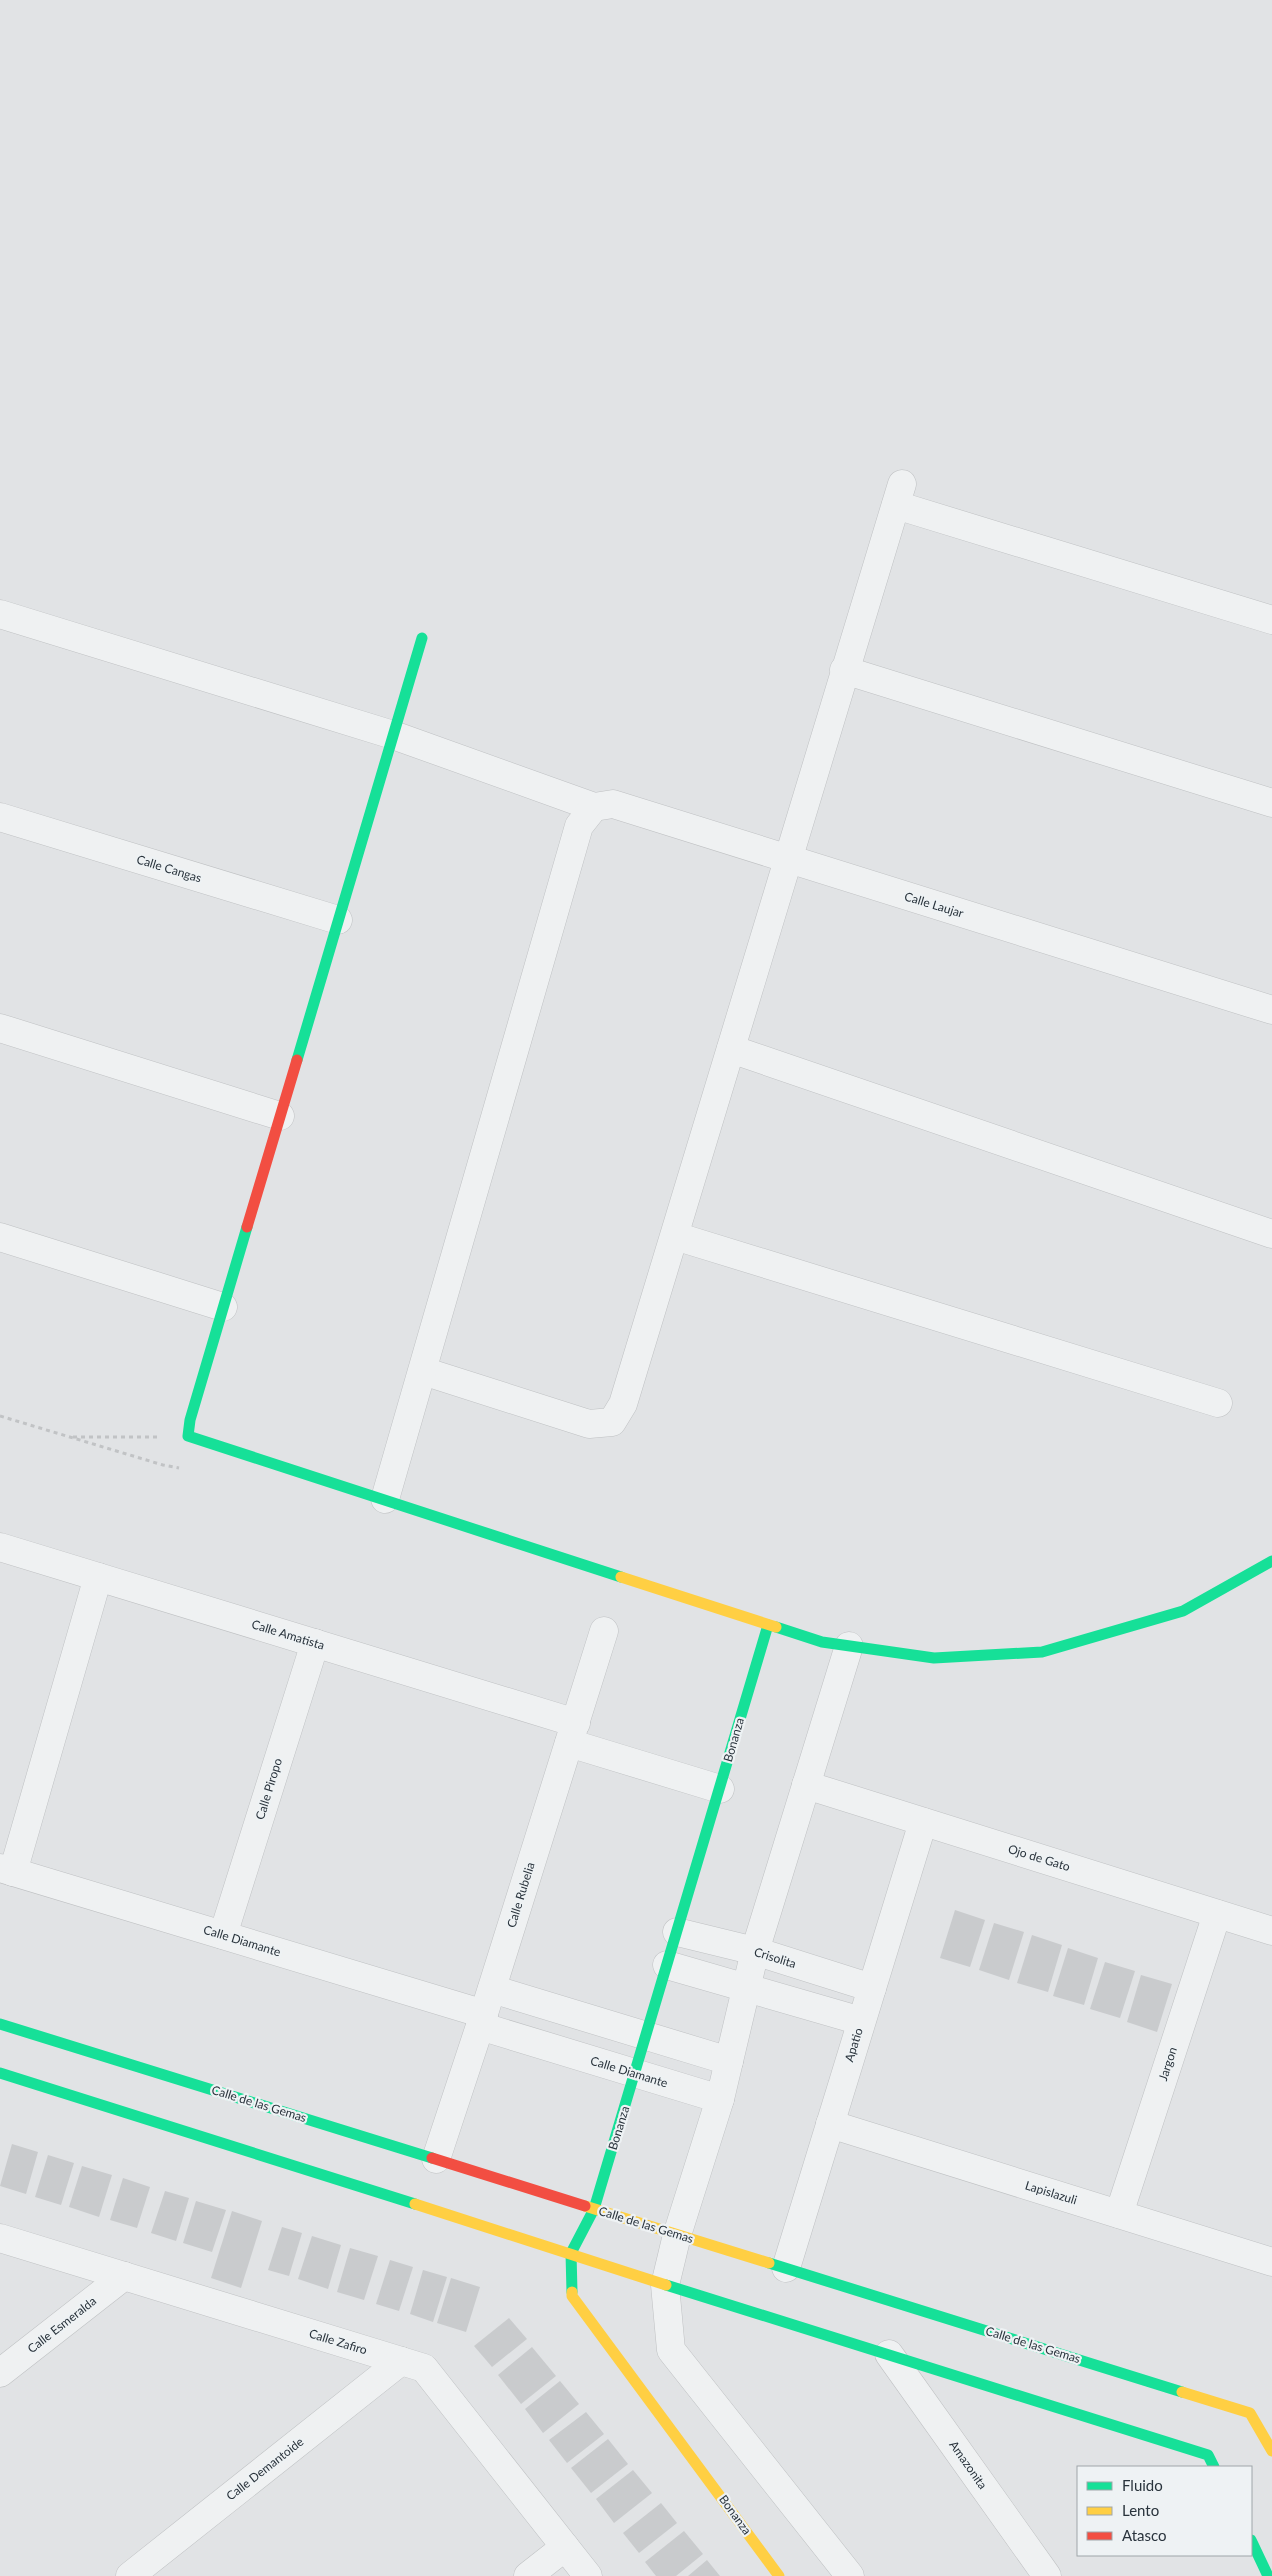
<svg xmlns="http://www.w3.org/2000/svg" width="1272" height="2576" font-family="Lato,sans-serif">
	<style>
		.building { fill: #c9cbcd }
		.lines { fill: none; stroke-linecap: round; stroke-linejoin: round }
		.street-casing { stroke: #bfc1c3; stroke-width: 29 }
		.path { stroke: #c1c3c5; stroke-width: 3; stroke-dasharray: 4 4; stroke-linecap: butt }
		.street { stroke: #eff1f2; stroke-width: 28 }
		.fast { stroke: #16e098; stroke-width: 11 }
		.slow { stroke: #ffcf43; stroke-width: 11 }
		.jam { stroke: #f24e42; stroke-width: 11 }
		.labels { text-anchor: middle; stroke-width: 4.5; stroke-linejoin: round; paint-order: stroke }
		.street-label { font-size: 12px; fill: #29333c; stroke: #eef2f4 }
	</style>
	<rect width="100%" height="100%" fill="#e1e3e5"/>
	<g class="building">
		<path d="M 955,1910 L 985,1920 L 970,1967 L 940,1958 Z"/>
		<path d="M 994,1923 L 1024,1932 L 1009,1980 L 979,1970 Z"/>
		<path d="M 1032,1935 L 1062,1945 L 1048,1992 L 1017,1983 Z"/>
		<path d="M 1068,1948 L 1098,1958 L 1084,2005 L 1053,1996 Z"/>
		<path d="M 1105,1962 L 1135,1971 L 1120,2018 L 1090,2009 Z"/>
		<path d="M 1141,1975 L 1172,1984 L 1157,2032 L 1127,2022 Z"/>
		<path d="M 12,2144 L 38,2152 L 26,2194 L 0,2186 Z"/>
		<path d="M 48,2155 L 74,2163 L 61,2205 L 35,2197 Z"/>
		<path d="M 82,2166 L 112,2175 L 99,2217 L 69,2207 Z"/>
		<path d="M 123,2178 L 150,2187 L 137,2228 L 110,2220 Z"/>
		<path d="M 165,2191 L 189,2198 L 176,2241 L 151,2233 Z"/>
		<path d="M 196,2201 L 226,2210 L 212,2252 L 183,2243 Z"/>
		<path d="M 232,2211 L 262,2221 L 241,2288 L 211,2278 Z"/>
		<path d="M 282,2227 L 302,2233 L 289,2276 L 268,2270 Z"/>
		<path d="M 312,2236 L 341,2245 L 328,2289 L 298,2279 Z"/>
		<path d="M 350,2248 L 378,2256 L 364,2300 L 337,2292 Z"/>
		<path d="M 390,2260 L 413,2267 L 399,2311 L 376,2304 Z"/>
		<path d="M 423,2270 L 447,2277 L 433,2322 L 410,2314 Z"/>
		<path d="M 451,2278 L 480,2287 L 466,2332 L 437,2323 Z"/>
		<path d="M 509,2318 L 527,2339 L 492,2367 L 474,2346 Z"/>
		<path d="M 532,2347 L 556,2376 L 521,2404 L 498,2375 Z"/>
		<path d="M 560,2381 L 579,2404 L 543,2433 L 525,2409 Z"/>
		<path d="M 586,2412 L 604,2434 L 567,2463 L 549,2440 Z"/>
		<path d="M 608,2439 L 628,2464 L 591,2493 L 571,2468 Z"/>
		<path d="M 633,2470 L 652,2493 L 614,2523 L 596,2499 Z"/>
		<path d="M 661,2503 L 677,2523 L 639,2553 L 623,2533 Z"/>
		<path d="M 684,2531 L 703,2554 L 676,2576 L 656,2576 L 645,2562 Z"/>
		<path d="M 707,2560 L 720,2576 L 688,2576 Z"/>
	</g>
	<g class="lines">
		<g class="street-casing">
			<g id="street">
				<path d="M 896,505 L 1272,620"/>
				<path d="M 0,614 L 393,735 L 594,807 L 613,804 L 1272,1010"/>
				<path d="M 844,670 L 1272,803"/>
				<path d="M 0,817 L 338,920"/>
				<path d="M 0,1028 L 280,1116"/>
				<path d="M 731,1049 L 1272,1234"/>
				<path d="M 675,1236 L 1218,1403"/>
				<path d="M 0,1237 L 223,1307"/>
				<path d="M 423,1371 L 589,1424 L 612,1422 L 623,1404 L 902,484"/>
				<path d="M 385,1499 L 579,826 L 594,807"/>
				<path d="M 0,1547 L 576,1723"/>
				<path d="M 849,1646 L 755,1951 L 720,2099 L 677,2235 L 665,2285 L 671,2350 L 850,2576"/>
				<path d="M 569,1743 L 720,1789"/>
				<path d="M 806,1785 L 1272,1931"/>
				<path d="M 0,1868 L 484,2014"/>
				<path d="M 13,1872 L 98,1577"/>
				<path d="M 677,1932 L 755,1951 L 872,1988"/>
				<path d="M 223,1935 L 315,1643"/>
				<path d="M 667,1965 L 861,2021"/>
				<path d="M 492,1989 L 729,2061"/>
				<path d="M 480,2026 L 720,2099"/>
				<path d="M 830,2124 L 1272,2262"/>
				<path d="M 436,2159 L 480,2026 L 604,1631"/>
				<path d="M 1119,2214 L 1217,1914"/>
				<path d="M 0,2238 L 424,2368 L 588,2576"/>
				<path d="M 786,2268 L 923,1822"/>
				<path d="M 889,2354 L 1047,2576"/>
				<path d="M 0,2373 L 124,2276"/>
				<path d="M 130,2576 L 401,2361"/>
				<path d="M 528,2576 L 565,2547"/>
			</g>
		</g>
		<g class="path">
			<path d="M 0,1416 L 163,1465 L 179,1468"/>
			<path d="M 73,1437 L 159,1437"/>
		</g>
		<use href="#street" class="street"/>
		<g class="fast">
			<path d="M 297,1060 L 422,638"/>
			<path d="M 247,1227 L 190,1420 L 188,1436 L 621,1577"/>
			<path d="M 776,1627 L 822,1642 L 934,1658 L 1042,1652 L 1183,1611 L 1272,1561"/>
			<path d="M 0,2024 L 432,2158"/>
			<path d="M 0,2073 L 415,2204"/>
			<path d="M 769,2263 L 1182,2392"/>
			<path d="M 666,2285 L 1208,2455 L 1214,2467"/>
			<path d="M 572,2292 L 571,2253 L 594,2209 L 768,1625"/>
			<path d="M 1251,2540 L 1268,2576"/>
		</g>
		<g class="slow">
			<path d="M 621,1577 L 776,1627"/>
			<path d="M 415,2204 L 666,2285"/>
			<path d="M 585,2206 L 769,2263"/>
			<path d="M 572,2292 L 572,2296 L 779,2576"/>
			<path d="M 1182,2392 L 1250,2413 L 1272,2451"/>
		</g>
		<g class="jam">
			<path d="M 247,1227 L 297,1060"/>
			<path d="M 432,2158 L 585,2206"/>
		</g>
	</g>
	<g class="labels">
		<g class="street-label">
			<text transform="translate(169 869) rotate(17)" y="4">Calle Cangas</text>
			<text transform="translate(934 905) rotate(17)" y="4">Calle Laujar</text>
			<text transform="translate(288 1635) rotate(17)" y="4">Calle Amatista</text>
			<text transform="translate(734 1740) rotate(-74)" y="4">Bonanza</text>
			<text transform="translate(269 1789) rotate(-73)" y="4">Calle Piropo</text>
			<text transform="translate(1039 1858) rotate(17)" y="4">Ojo de Gato</text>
			<text transform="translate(521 1895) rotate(-73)" y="4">Calle Rubelia</text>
			<text transform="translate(242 1941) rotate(17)" y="4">Calle Diamante</text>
			<text transform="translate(775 1958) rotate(17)" y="4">Crisolita</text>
			<text transform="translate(854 2045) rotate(-73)" y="4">Apatio</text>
			<text transform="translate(1168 2064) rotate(-72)" y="4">Jargon</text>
			<text transform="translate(629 2072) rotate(17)" y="4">Calle Diamante</text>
			<text transform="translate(259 2104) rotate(17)" y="4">Calle de las Gemas</text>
			<text transform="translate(619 2128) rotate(-73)" y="4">Bonanza</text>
			<text transform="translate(1051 2193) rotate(17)" y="4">Lapislazuli</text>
			<text transform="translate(646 2225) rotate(17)" y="4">Calle de las Gemas</text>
			<text transform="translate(62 2325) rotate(-38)" y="4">Calle Esmeralda</text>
			<text transform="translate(338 2342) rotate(17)" y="4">Calle Zafiro</text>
			<text transform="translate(1033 2345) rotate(17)" y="4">Calle de las Gemas</text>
			<text transform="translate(968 2465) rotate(55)" y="4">Amazonita</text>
			<text transform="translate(265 2469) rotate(-38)" y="4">Calle Demantoide</text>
			<text transform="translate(735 2515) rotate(54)" y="4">Bonanza</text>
		</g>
	</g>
	<rect x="1077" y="2466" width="175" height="90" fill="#eef2f4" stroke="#9fa6aa"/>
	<rect x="1087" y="2482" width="25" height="8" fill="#16e098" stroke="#9fa6aa"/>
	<text x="1122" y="2491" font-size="15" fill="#29333c">Fluido</text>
	<rect x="1087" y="2507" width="25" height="8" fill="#ffcf43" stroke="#9fa6aa"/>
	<text x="1122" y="2516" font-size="15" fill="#29333c">Lento</text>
	<rect x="1087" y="2532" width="25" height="8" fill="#f24e42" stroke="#9fa6aa"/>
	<text x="1122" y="2541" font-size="15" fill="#29333c">Atasco</text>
</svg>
